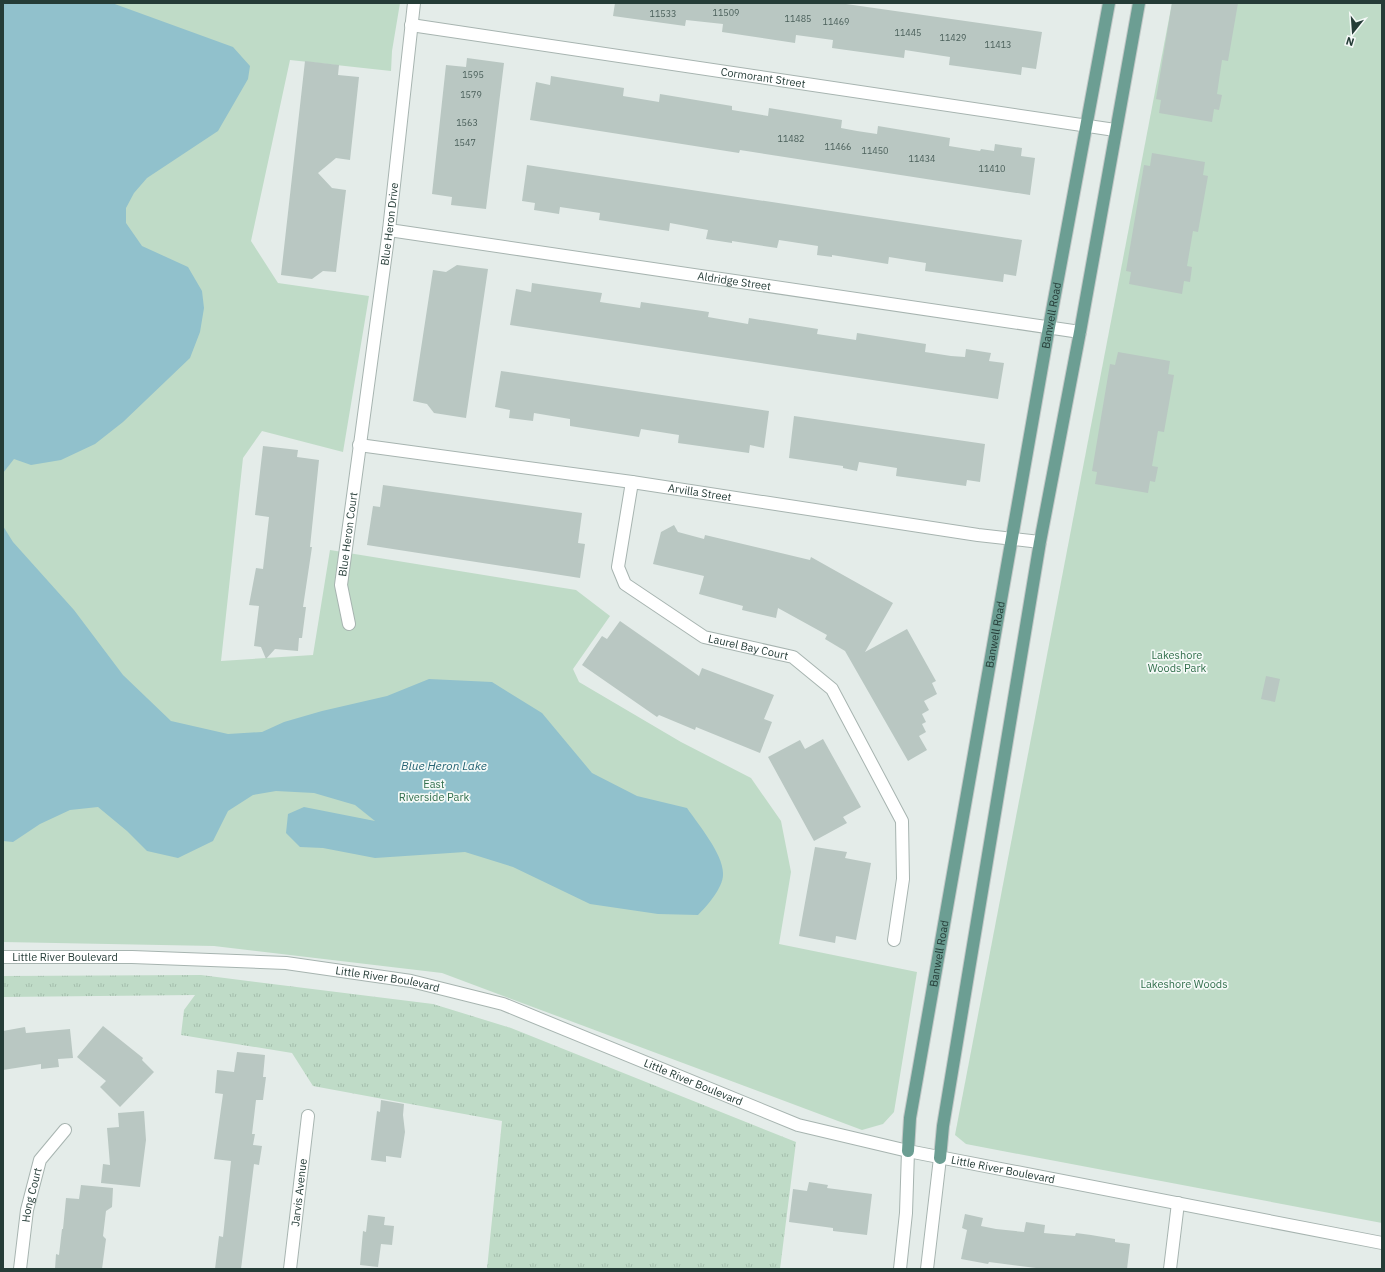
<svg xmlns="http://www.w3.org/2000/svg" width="1385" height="1272" font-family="'IBM Plex Sans',sans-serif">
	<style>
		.grass { fill: url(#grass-tufts) }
		.green { fill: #bfdbc7 }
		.water { fill: #91c1cc }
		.building { fill: #b9c7c2 }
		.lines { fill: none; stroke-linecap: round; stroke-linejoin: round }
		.minor-casing { stroke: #a7b4b0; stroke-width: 14 }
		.major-casing { stroke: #c2c8c7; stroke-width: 14 }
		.minor { stroke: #fff; stroke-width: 12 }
		.major { stroke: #6c9e93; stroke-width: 12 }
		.labels { text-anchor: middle; stroke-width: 3.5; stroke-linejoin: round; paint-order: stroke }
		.number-label { font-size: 9px; fill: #4a5f5a }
		.street-label { font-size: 11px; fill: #253c37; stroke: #f4f9f7 }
		.park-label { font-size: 11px; fill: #326f4c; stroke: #f4f9f7 }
		.water-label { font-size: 12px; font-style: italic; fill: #246373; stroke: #f4f9f7 }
	</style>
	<defs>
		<pattern id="grass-tufts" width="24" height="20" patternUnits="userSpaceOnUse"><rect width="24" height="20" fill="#bfdbc7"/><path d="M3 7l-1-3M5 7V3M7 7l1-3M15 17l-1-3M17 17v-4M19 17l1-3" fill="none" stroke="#a4bdac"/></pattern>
	</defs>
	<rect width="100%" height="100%" fill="#e4ece9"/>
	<path class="grass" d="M 201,975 L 433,1004 L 511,1028 L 796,1142 L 780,1269 L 487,1269 L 502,1121 L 313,1086 L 292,1053 L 181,1035 L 184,1010 L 195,995 L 3,997 L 3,976 Z"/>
	<g class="green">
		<path d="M 3,3 L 400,3 L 392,51 L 391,71 L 290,60 L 251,241 L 278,283 L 369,296 L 343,452 L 262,431 L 243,458 L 221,661 L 313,655 L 330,550 L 576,590 L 610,616 L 573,669 L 579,682 L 681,742 L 751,778 L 781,821 L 791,872 L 779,944 L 917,972 L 894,1112 L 883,1124 L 862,1130 L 442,973 L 214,946 L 3,942 Z"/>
		<path d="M 1172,3 L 1382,3 L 1382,1223 L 966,1144 L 955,1135 Z"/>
	</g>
	<g class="water">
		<path d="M 3,3 L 112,3 L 233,47 L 250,66 L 248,79 L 218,131 L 147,178 L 134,193 L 126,208 L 126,223 L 142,246 L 188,267 L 202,291 L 204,308 L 200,332 L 190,358 L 123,422 L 95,444 L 61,460 L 31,465 L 14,459 L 3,473 Z"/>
		<path d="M 3,526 L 13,542 L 74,610 L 123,675 L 171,721 L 228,734 L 262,732 L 284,722 L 322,711 L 387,696 L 429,679 L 492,682 L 542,713 L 592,773 L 637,796 L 687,808 C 698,824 723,854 723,873 C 724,887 707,906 698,915 L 658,914 L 590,904 L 513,867 L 465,852 L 375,858 L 323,848 L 300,847 L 286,833 L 288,814 L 304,807 L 375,821 L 355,805 L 314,793 L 276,791 L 253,795 L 228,811 L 213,841 L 178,858 L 147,851 L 127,831 L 98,807 L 70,810 L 40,824 L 13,842 L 3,841 Z"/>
	</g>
	<g class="building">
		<path d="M 615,3 L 839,3 L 1042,32 L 1036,69 L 1022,67 L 1021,75 L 949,65 L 950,57 L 937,55 L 905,50 L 904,58 L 832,48 L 833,40 L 796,35 L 795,43 L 722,32 L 723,24 L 686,20 L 685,26 L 613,16 Z"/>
		<path d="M 1172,3 L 1238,3 L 1228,61 L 1222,60 L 1217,94 L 1222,95 L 1219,110 L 1214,109 L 1212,122 L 1159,113 L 1161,100 L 1156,99 Z"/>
		<path d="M 467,58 L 504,63 L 486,209 L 451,205 L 452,197 L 432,194 L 446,65 L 466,67 Z"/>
		<path d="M 305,61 L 339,65 L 338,75 L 359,77 L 350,160 L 336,158 L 318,173 L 332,188 L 346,190 L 336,272 L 323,271 L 312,279 L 281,275 Z"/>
		<path d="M 551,76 L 624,88 L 623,96 L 659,102 L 660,94 L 732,106 L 732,110 L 768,116 L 769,108 L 842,120 L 841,128 L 857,131 L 877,134 L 878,126 L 950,138 L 949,146 L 980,151 L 981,149 L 994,151 L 995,144 L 1022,148 L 1021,156 L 1035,158 L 1030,195 L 740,150 L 739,153 L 530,120 L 536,82 L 550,85 Z"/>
		<path d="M 1152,153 L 1205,162 L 1203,175 L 1208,176 L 1198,232 L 1193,231 L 1187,266 L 1192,267 L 1190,282 L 1184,281 L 1182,294 L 1129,284 L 1131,272 L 1126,271 L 1144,165 L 1150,166 Z"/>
		<path d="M 527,165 L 1022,240 L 1016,276 L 1004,274 L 1003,282 L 925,271 L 926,263 L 889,257 L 888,264 L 832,255 L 832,257 L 817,255 L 818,246 L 779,240 L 777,248 L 732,241 L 732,243 L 706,239 L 708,230 L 670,223 L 669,231 L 599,220 L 600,213 L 560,207 L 559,214 L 534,210 L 535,203 L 522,201 Z"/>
		<path d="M 457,265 L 488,269 L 466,418 L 434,413 L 427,404 L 413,401 L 433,270 L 446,272 Z"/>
		<path d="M 532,283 L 602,293 L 600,302 L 640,308 L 641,302 L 709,312 L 708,317 L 748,324 L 749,318 L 818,329 L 817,334 L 856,340 L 857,333 L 926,344 L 925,352 L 951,356 L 965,357 L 966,349 L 991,353 L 989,361 L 1004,363 L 998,399 L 510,325 L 516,289 L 531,292 Z"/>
		<path d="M 1118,352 L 1170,361 L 1168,374 L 1174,375 L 1164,432 L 1158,431 L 1152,466 L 1158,467 L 1155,482 L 1150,481 L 1148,493 L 1095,484 L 1097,472 L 1092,471 L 1110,364 L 1115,365 Z"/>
		<path d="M 501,371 L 769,411 L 764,448 L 750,445 L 749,453 L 678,443 L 679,435 L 641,429 L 639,437 L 570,426 L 570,419 L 534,413 L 533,421 L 509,418 L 510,410 L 495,407 Z"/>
		<path d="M 794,416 L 985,444 L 980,482 L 967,480 L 966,486 L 896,476 L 897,468 L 859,462 L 857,471 L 843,468 L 843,466 L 789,458 Z"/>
		<path d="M 263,446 L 298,450 L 297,457 L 319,460 L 310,547 L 312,547 L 303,607 L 306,607 L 302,638 L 299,638 L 298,651 L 275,649 L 266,659 L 261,647 L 254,646 L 259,606 L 249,605 L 256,568 L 263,569 L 269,517 L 255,515 Z"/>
		<path d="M 383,485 L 582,513 L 578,543 L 585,544 L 580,578 L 367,545 L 373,506 L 380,507 Z"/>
		<path d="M 674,525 L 678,532 L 704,539 L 705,535 L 810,560 L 811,557 L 893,603 L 865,652 L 907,629 L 936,681 L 932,683 L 937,694 L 924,701 L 929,710 L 922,714 L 926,722 L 922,724 L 926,732 L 919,736 L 927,750 L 908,761 L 845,651 L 825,639 L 827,635 L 778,608 L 776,618 L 742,610 L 743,606 L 699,594 L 704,576 L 653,564 L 661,532 Z"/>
		<path d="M 620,621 L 699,676 L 702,668 L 774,695 L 764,719 L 772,722 L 760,753 L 696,727 L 695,730 L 659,715 L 657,717 L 582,665 L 602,636 L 607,639 Z"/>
		<path d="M 1266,676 L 1280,679 L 1275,702 L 1261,699 Z"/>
		<path d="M 823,739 L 861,807 L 843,817 L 847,823 L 814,841 L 768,757 L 800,740 L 805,749 Z"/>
		<path d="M 815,847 L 847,852 L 845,858 L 871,863 L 856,940 L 836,936 L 835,943 L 799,936 Z"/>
		<path d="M 103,1026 L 143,1058 L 142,1060 L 154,1072 L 120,1107 L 100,1087 L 106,1081 L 77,1057 Z"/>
		<path d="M 25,1027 L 26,1033 L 70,1029 L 73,1058 L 58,1059 L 59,1067 L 41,1069 L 41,1064 L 3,1070 L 3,1031 Z"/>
		<path d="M 237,1052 L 265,1055 L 263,1077 L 266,1077 L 263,1100 L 256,1100 L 252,1134 L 255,1134 L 253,1145 L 262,1146 L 259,1165 L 254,1164 L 241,1269 L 215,1269 L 219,1236 L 223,1237 L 231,1161 L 214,1159 L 223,1094 L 215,1093 L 217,1070 L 234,1072 Z"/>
		<path d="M 381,1100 L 404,1104 L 403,1115 L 405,1132 L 401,1158 L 386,1156 L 386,1162 L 371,1160 L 377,1111 L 380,1112 Z"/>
		<path d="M 144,1111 L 146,1140 L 140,1187 L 101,1183 L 103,1164 L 110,1165 L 107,1128 L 119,1127 L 118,1113 Z"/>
		<path d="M 809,1182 L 828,1185 L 827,1188 L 872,1194 L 867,1235 L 833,1231 L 833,1228 L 789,1222 L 793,1189 L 807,1191 Z"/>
		<path d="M 81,1185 L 113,1188 L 112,1207 L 106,1211 L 103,1236 L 106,1239 L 102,1269 L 55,1269 L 56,1254 L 59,1255 L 62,1229 L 63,1229 L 66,1198 L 79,1199 Z"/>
		<path d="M 965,1214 L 983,1218 L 981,1226 L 996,1229 L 1024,1232 L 1026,1222 L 1045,1225 L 1044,1233 L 1075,1236 L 1076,1233 L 1091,1235 L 1115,1239 L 1115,1242 L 1130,1244 L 1127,1269 L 1044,1269 L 989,1262 L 988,1264 L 961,1259 L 967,1230 L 962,1228 Z"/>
		<path d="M 368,1215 L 385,1217 L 384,1225 L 394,1226 L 392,1245 L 381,1244 L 378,1267 L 360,1265 L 363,1231 L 366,1232 Z"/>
	</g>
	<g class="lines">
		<g class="minor-casing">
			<g id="minor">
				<path id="s1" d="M 411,25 L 1115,130"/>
				<path id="s2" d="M 389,230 L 1080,332"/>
				<path id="s3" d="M 359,445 L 632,482 L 978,535 L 1040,542"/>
				<path id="s4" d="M 632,482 L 618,567 L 625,584 L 704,637 L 793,657 L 832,689 L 902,821 L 903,879 L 894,940"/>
				<path id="s5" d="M 349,624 L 341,585 L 389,230 L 414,3"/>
				<path id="s6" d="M 3,957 L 132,957 L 286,963 L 411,981 L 503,1004 L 798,1125 L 908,1151 L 1382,1243"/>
				<path id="s7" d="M 20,1269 L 27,1210 L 40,1160 L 65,1130"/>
				<path id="s8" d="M 290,1269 L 308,1116"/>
				<path d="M 900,1269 L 906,1213 L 908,1151"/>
				<path d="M 927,1269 L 940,1158"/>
				<path d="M 1170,1269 L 1178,1203"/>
			</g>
		</g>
		<g class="major-casing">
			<g id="major">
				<path id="s9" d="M 908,1151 L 910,1118 L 1049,327 L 1109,3"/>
				<path d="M 940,1158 L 943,1126 L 1040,542 L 1080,332 L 1139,3"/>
			</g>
		</g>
		<use href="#minor" class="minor"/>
		<use href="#major" class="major"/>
	</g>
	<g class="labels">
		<g class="number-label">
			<text x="726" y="16">11509</text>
			<text x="663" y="17">11533</text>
			<text x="798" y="22">11485</text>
			<text x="836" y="25">11469</text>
			<text x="908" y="36">11445</text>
			<text x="953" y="41">11429</text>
			<text x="998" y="48">11413</text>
			<text x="473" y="78">1595</text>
			<text x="471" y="98">1579</text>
			<text x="467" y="126">1563</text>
			<text x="791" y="142">11482</text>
			<text x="465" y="146">1547</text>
			<text x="838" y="150">11466</text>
			<text x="875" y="154">11450</text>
			<text x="922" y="162">11434</text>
			<text x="992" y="172">11410</text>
		</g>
		<g class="street-label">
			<text dy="4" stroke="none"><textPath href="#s1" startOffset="356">Cormorant Street</textPath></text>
			<text dy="4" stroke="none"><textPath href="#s5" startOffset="404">Blue Heron Drive</textPath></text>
			<text dy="4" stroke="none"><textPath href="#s2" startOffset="349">Aldridge Street</textPath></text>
			<text dy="4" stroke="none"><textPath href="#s9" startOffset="848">Banwell Road</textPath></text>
			<text dy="4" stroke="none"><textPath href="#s3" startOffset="344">Arvilla Street</textPath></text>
			<text dy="4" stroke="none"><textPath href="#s5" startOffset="91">Blue Heron Court</textPath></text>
			<text dy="4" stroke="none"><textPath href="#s9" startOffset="524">Banwell Road</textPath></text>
			<text dy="4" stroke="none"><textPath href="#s4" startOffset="245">Laurel Bay Court</textPath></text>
			<text dy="4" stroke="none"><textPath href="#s9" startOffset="200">Banwell Road</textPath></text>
			<text dy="4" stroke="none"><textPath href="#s6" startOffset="62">Little River Boulevard</textPath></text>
			<text dy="4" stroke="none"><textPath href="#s6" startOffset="386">Little River Boulevard</textPath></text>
			<text dy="4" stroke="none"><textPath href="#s6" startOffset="710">Little River Boulevard</textPath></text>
			<text dy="4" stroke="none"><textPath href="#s6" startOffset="1033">Little River Boulevard</textPath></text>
			<text dy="4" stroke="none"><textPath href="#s8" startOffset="77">Jarvis Avenue</textPath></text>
			<text dy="4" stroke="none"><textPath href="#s7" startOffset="75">Hong Court</textPath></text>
		</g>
		<g class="park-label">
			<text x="1177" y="659">Lakeshore<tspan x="1177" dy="13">Woods Park</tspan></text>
			<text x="434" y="788">East<tspan x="434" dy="13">Riverside Park</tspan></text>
			<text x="1184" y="988">Lakeshore Woods</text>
		</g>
		<g class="water-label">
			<text x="444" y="770">Blue Heron Lake</text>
		</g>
	</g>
	<rect width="1385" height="1272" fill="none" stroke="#253c37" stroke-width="8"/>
	<g transform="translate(1353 32) rotate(197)" stroke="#f4f9f7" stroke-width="3" paint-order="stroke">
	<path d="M0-3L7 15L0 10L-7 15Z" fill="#253c37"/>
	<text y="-6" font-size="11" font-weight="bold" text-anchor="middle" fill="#253c37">N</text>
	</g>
</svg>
